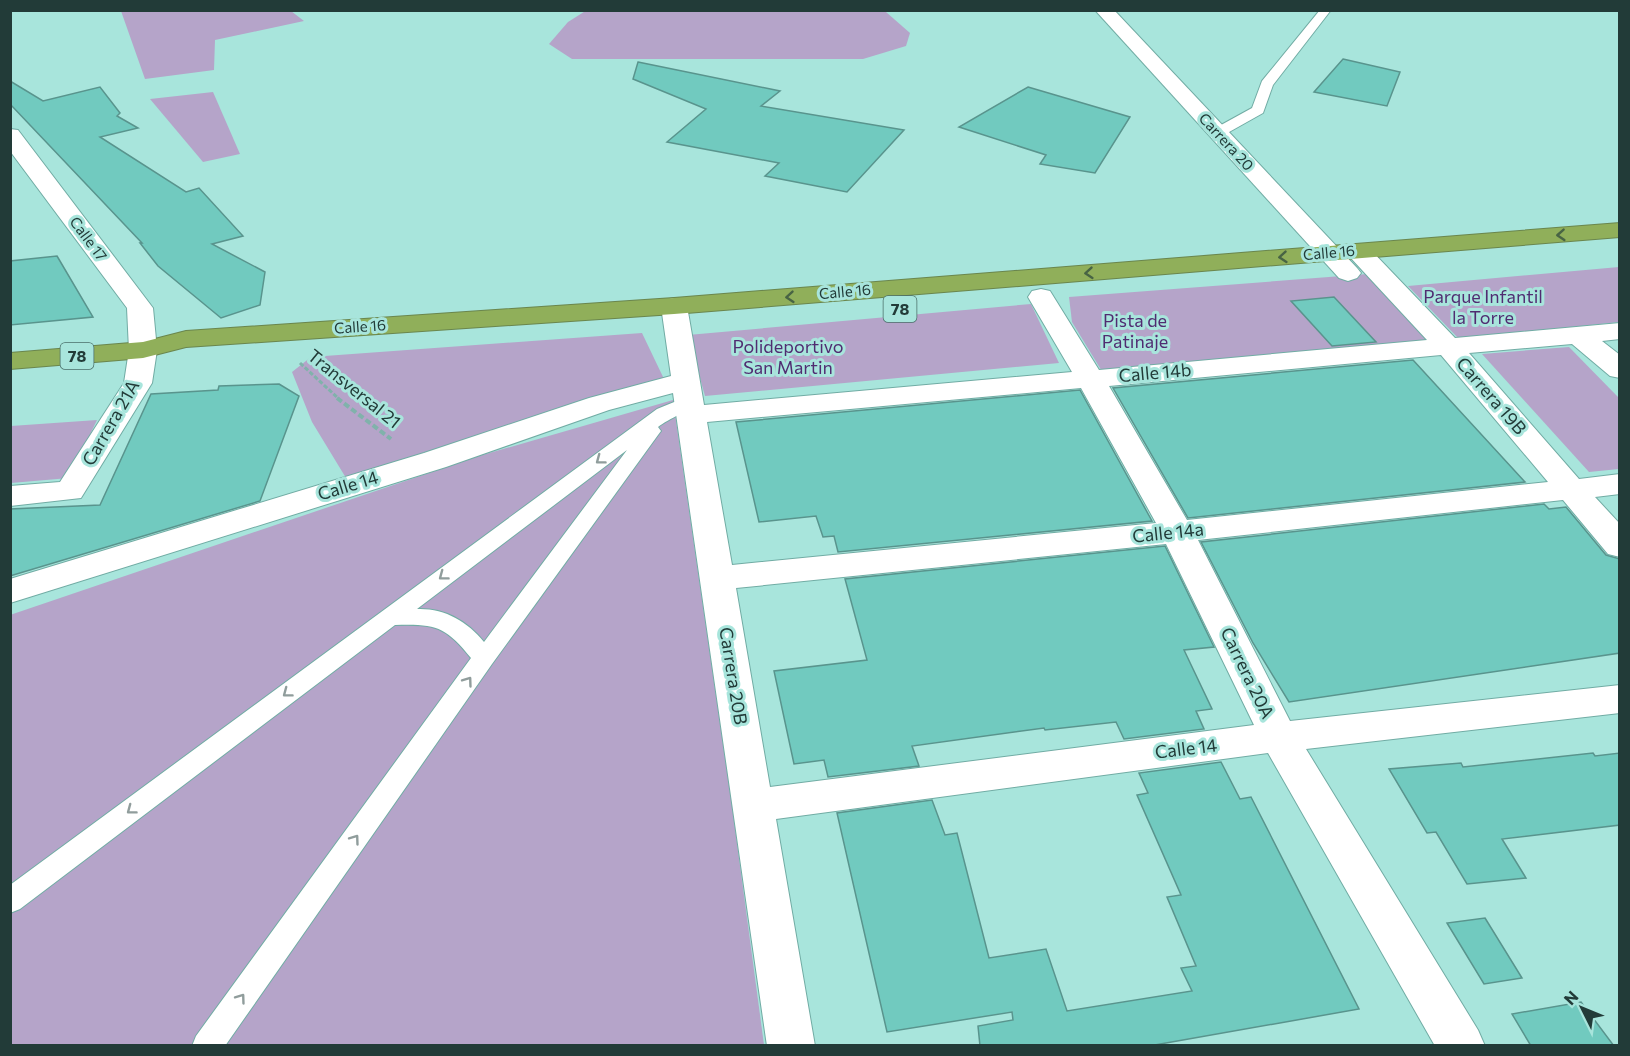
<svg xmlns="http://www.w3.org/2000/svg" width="1630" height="1056" font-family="Commissioner,sans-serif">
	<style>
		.green { fill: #b5a4c9 }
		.building { fill: #71cabf; stroke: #59948d; stroke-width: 1.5 }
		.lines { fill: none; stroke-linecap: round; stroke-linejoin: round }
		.lane-casing { stroke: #71aca4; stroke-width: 2 }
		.street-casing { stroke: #71aca4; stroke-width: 2 }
		.highway-casing { stroke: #6a864e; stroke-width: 2 }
		.path-far1 { stroke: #80b2ab; stroke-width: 3; stroke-dasharray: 4.5 2; stroke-linecap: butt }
		.path { stroke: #80b2ab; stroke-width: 4; stroke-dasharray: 6 3; stroke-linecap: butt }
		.lane { fill: #fff; fill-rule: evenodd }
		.street { fill: #fff; fill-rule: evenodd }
		.highway { fill: #90af5a; fill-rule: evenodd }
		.oneway { stroke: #486444 }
		.oneway2 { stroke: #909d9c }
		.labels { text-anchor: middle; stroke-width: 6; stroke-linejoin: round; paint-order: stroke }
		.far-street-label { font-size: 15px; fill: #223b38; stroke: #a8e5dc }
		.shield { fill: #a8e5dc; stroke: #4a6e69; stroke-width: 1.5 }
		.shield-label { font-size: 16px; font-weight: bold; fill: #223b38 }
		.park-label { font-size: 18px; fill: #502c71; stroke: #a8e5dc }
		.street-label { font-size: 18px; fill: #223b38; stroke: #a8e5dc }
	</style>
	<rect width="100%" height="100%" fill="#a8e5dc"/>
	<g class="green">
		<path d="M 587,10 L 879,11 L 886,12 L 910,33 L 906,46 L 863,59 L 572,59 L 549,44 L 568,22 Z"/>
		<path d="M 121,11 L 291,11 L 304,21 L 215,40 L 214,70 L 145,79 Z"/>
		<path d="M 213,92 L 240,154 L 203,162 L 150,99 Z"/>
		<path d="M 1619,267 L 1619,322 L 1459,339 L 1408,286 Z"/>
		<path d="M 1368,274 L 1434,345 L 1103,373 L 1072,322 L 1069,297 Z"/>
		<path d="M 1031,304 L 1059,363 L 705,396 L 688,335 Z"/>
		<path d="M 642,333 L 664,379 L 588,399 L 346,478 L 312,422 L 292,372 L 311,357 Z"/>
		<path d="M 1569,347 L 1619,398 L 1619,469 L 1589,472 L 1482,354 Z"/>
		<path d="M 673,400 L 733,813 L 764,1045 L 11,1045 L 10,615 L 479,456 Z"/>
		<path d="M 97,420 L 69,478 L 11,483 L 11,426 Z"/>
	</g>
	<g class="building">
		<path d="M 1343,59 L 1400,72 L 1387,106 L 1314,92 Z"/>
		<path d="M 638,62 L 780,91 L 761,106 L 904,130 L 847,192 L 765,176 L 779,163 L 667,142 L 706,109 L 633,79 Z"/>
		<path d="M 10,81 L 43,101 L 100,87 L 120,113 L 117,116 L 138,128 L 100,137 L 186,192 L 199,188 L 243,236 L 212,244 L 265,272 L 260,305 L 221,318 L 158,266 L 140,243 L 142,243 L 10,104 Z"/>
		<path d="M 1028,87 L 1130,117 L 1095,173 L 1040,164 L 1046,155 L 959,127 Z"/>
		<path d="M 57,256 L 93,317 L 10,325 L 10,261 Z"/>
		<path d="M 1334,297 L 1376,342 L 1332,346 L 1291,301 Z"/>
		<path d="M 1413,360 L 1525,482 L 1188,518 L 1113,388 Z"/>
		<path d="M 279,384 L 299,396 L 260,501 L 10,576 L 10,509 L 100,505 L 151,394 L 218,390 L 219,386 Z"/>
		<path d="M 1080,390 L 1152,521 L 838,552 L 834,536 L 823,537 L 816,516 L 759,522 L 736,422 Z"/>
		<path d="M 1544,504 L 1549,509 L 1566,507 L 1606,555 L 1620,559 L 1620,653 L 1289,702 L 1253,643 L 1201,542 Z"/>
		<path d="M 1165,546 L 1214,647 L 1184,650 L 1212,709 L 1196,711 L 1204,729 L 1124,739 L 1116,722 L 1045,730 L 1044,728 L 912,746 L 919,766 L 828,777 L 824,760 L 794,764 L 774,671 L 867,660 L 845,579 Z"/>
		<path d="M 1593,753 L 1595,756 L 1620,753 L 1620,825 L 1502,839 L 1526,878 L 1467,884 L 1436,832 L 1427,833 L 1389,769 L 1461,763 L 1463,767 Z"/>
		<path d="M 1221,762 L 1240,799 L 1251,797 L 1359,1009 L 1149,1046 L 980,1046 L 978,1026 L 1013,1020 L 1012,1012 L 887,1032 L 837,813 L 932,800 L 945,835 L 957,833 L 989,958 L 1046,949 L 1067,1011 L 1192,991 L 1181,968 L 1196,966 L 1167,897 L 1181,895 L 1137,795 L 1148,793 L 1139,773 Z"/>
		<path d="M 1485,918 L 1522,978 L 1484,984 L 1447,923 Z"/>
		<path d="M 1581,1002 L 1614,1046 L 1531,1046 L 1512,1014 Z"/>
	</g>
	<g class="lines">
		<g class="lane-casing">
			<g id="lane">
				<path d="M 1320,10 L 1331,10 L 1273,85 L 1263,113 L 1222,136 L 1212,136 L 1210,133 L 1212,130 L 1252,108 L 1262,81 Z"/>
				<path d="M 689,396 L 696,398 L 698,402 C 693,409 668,419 658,427 L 661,431 L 658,435 L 492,664 L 225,1046 L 192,1046 L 196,1036 L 471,658 C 445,626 436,624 395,625 L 20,909 L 10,913 L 10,885 L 657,409 ZM 627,450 L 484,642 C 467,621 444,608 417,609 Z"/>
			</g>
		</g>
		<g class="street-casing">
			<g id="street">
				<path d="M 1095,10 L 1114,10 L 1357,268 L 1361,273 L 1357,278 L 1348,281 L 1339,278 Z"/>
				<path d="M 10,129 L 18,130 L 153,308 L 157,350 L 152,383 L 81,498 L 10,506 L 10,486 L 60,482 L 124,383 L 129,350 L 127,308 L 10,151 Z"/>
				<path d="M 1358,244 L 1367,246 L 1455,338 L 1620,323 L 1620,339 L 1602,341 L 1620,355 L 1620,378 L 1610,376 L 1572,344 L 1469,353 L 1579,479 L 1620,474 L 1620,494 L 1595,497 L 1620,524 L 1620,557 L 1608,554 L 1563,500 L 1198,540 L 1290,721 L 1620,685 L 1620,713 L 1306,749 L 1478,1030 L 1485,1046 L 1435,1046 L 1268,753 L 776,819 L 815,1046 L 767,1046 L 673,393 L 609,410 L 446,467 L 10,603 L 10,579 L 424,453 L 589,398 L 671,376 L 661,306 L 665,300 L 674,298 L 683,300 L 687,306 L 704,405 L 1072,372 L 1028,297 L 1032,291 L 1041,289 L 1050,291 L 1099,370 L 1427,340 L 1349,256 L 1346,251 L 1349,246 ZM 1441,355 L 1548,482 L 1187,520 L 1109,386 ZM 1081,388 L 1156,523 L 732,565 L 707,422 ZM 1166,544 L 1254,725 L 770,787 L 736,588 Z"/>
			</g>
		</g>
		<g class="highway-casing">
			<path id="highway" d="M 1620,223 L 1620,237 L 674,314 L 186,347 L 143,358 L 10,369 L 10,353 L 143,342 L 186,331 L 674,298 Z"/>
		</g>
		<path class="path-far1" d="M 300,363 L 339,399"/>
		<path class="path" d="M 337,398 L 391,439"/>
		<use href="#lane" class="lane"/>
		<use href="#street" class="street"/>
		<use href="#highway" class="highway"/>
	</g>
	<defs><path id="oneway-chevron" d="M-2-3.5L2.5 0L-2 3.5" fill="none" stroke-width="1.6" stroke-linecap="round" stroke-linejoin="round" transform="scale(1.5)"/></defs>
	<g class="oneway">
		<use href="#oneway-chevron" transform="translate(1561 235) rotate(176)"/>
		<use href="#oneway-chevron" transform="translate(1283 257) rotate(175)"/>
		<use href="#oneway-chevron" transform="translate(1089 273) rotate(175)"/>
		<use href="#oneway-chevron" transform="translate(790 297) rotate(175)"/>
	</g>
	<g class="oneway2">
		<use href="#oneway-chevron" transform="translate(600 460) rotate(143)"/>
		<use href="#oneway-chevron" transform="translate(443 576) rotate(143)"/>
		<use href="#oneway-chevron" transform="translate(468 681) rotate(-54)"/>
		<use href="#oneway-chevron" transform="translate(287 693) rotate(143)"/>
		<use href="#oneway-chevron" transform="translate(131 810) rotate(143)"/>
		<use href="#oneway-chevron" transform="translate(355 839) rotate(-54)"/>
		<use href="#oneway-chevron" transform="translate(241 998) rotate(-54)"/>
	</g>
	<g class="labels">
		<g class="far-street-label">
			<text transform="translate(1226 142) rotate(47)" y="5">Carrera 20</text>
			<text transform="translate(88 239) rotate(53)" y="5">Calle 17</text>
			<text transform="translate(1329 253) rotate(-5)" y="5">Calle 16</text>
			<text transform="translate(845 292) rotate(-5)" y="5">Calle 16</text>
			<text transform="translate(360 327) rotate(-4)" y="5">Calle 16</text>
		</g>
		<g class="shield">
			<rect x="883.5" y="296" width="33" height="26" rx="4.5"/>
			<rect x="60.5" y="343" width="33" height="26" rx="4.5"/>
		</g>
		<g class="shield-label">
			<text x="900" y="315">78</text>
			<text x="77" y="362">78</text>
		</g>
		<g class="park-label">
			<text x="1483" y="303">Parque Infantil<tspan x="1483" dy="21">la Torre</tspan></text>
			<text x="1135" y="327">Pista de<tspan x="1135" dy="21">Patinaje</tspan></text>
			<text x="788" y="353">Polideportivo<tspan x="788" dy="21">San Martin</tspan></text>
		</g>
		<g class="street-label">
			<text transform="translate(1155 373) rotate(-5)" y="6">Calle 14b</text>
			<text transform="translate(354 389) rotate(39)" y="6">Transversal 21</text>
			<text transform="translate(1491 396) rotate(49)" y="6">Carrera 19B</text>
			<text transform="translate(111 423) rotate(-60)" y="6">Carrera 21A</text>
			<text transform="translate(348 486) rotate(-17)" y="6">Calle 14</text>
			<text transform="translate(1168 533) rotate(-6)" y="6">Calle 14a</text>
			<text transform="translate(1247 673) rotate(64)" y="6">Carrera 20A</text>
			<text transform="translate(733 676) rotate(81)" y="6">Carrera 20B</text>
			<text transform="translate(1186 749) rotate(-7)" y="6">Calle 14</text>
		</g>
	</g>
	<rect width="1630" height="1056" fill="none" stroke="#223b38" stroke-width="24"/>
	<g transform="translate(1582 1008) rotate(313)" stroke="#a8e5dc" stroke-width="4.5" paint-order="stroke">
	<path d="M0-4.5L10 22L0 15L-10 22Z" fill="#223b38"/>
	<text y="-9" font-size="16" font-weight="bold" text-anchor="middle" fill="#223b38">N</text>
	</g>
</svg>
